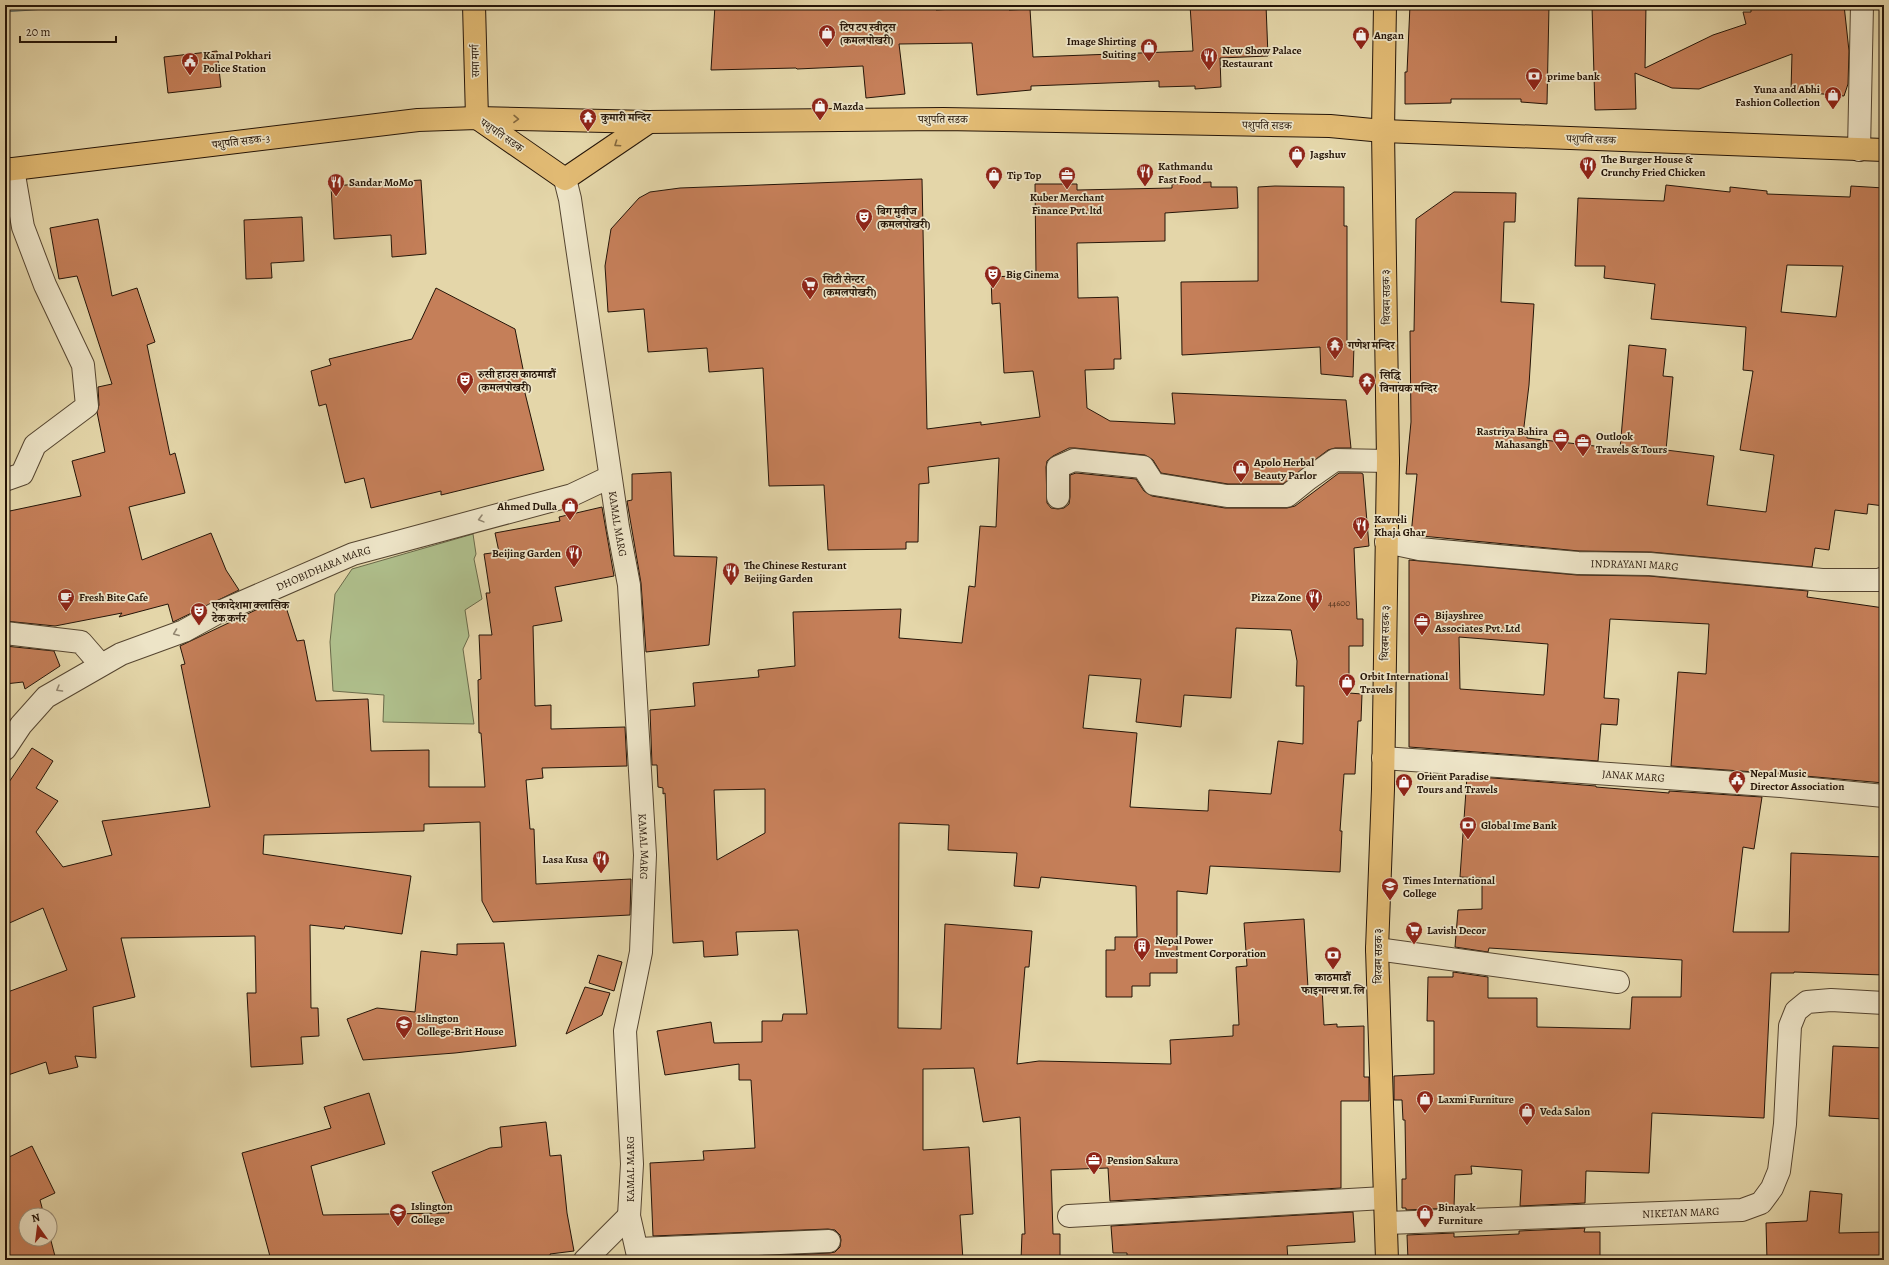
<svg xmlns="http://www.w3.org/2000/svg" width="1889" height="1265" font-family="Alegreya,'Noto Serif Devanagari',serif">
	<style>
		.green { fill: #afbf8c; stroke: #6a6a4a }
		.water { fill: #97b7b1; stroke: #69766d }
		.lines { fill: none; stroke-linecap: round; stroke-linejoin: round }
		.shore { stroke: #5e665c; stroke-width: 1 }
		.building { fill: #c57f59; stroke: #251508; fill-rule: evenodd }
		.minor-casing { stroke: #554530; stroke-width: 24 }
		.major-casing { stroke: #251508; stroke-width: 24 }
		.minor { stroke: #ede4c7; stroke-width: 22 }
		.major { stroke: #e2bb74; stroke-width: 22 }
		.oneway { stroke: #84683e }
		.oneway2 { stroke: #938771 }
		.labels { text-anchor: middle; stroke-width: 3.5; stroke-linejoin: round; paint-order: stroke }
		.number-label { font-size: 9px; fill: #4d301c }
		.poi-label { font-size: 11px; font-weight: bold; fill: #251508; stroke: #ede4c7; text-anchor: start }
		.street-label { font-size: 11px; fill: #251508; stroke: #ede4c7 }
	</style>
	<rect width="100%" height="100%" fill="#e4d6a9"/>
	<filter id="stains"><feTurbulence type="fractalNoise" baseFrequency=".005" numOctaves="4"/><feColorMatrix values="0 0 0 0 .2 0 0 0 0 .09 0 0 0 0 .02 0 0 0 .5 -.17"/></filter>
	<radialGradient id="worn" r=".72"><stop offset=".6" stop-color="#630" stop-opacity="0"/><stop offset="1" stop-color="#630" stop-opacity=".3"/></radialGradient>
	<path class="green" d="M 473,534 L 476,554 L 474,559 L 482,599 L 465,610 L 469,636 L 463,649 L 474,724 L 383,722 L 384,695 L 333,691 L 330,642 L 335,594 L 352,569 Z"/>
	<path class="water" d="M 5,5 L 99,5 L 5,12 Z"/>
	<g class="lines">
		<path class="shore" d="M 5,8 L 47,5"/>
	</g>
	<g class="building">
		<path d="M 715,5 L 758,5 L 758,8 L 801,5 L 936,5 L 936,10 L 1009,6 L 1009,10 L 1030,9 L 1033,57 L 1193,51 L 1190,5 L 1266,5 L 1268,56 L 1220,58 L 1221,87 L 1195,89 L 1195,86 L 1159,87 L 1159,81 L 1031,86 L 1031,90 L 977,95 L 972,43 L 899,44 L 905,94 L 866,98 L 863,66 L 797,69 L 796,68 L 711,70 Z"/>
		<path d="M 1410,5 L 1549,5 L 1547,104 L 1521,102 L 1521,99 L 1451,99 L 1451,103 L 1405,104 L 1405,72 L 1407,72 Z"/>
		<path d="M 1618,5 L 1646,5 L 1645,68 L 1713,35 L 1746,24 L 1743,12 L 1751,12 L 1751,5 L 1844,5 L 1849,51 L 1848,84 L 1844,96 L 1791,91 L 1792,54 L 1699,89 L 1672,88 L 1635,73 L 1636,109 L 1595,110 L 1592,6 L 1618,7 Z"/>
		<path d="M 217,51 L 221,87 L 168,93 L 164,57 Z"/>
		<path d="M 922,179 L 927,429 L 981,422 L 981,425 L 1040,417 L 1033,371 L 1004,373 L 1000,303 L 992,304 L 991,277 L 1036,275 L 1035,184 L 1077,184 L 1077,190 L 1172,188 L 1172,184 L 1211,182 L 1211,187 L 1237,187 L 1238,208 L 1165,213 L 1165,241 L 1077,243 L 1078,298 L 1118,297 L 1121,359 L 1114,359 L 1114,369 L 1085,370 L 1087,408 L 1110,421 L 1175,424 L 1172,393 L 1346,400 L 1351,448 L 1335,448 L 1328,450 L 1283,484 L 1228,484 L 1161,473 L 1153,460 L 1145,455 L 1075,448 L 1069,448 L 1053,456 L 1047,461 L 1046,467 L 1047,503 L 1051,508 L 1058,509 L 1064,508 L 1069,504 L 1070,497 L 1070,475 L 1076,473 L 1136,479 L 1144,491 L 1152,496 L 1225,508 L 1287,508 L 1295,506 L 1339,473 L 1361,473 L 1363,474 L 1369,546 L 1354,548 L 1357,619 L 1363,619 L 1363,646 L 1349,646 L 1349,693 L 1362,694 L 1361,721 L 1358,721 L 1355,774 L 1344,774 L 1340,831 L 1342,831 L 1340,872 L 1210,866 L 1207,894 L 1177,891 L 1177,973 L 1150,973 L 1150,986 L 1132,986 L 1132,997 L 1106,997 L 1106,950 L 1115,950 L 1115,937 L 1137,937 L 1136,886 L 1041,877 L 1039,888 L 1014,886 L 1017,853 L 948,850 L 949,825 L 899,823 L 898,1028 L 941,1029 L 945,924 L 1032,931 L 1029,967 L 1025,967 L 1017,1064 L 1039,1061 L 1171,1064 L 1170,1040 L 1233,1036 L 1233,1025 L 1239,1025 L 1236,967 L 1247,966 L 1244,923 L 1304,919 L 1308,988 L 1322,987 L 1324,1025 L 1337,1024 L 1337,1027 L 1364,1026 L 1364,1077 L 1369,1077 L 1369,1101 L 1341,1101 L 1341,1188 L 1110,1201 L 1108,1168 L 1051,1170 L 1053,1234 L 1060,1234 L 1060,1260 L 1021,1260 L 1022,1234 L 1025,1234 L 1020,1117 L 983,1122 L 974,1068 L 923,1069 L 923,1150 L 969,1147 L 973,1214 L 960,1215 L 963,1260 L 673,1260 L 830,1253 L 835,1252 L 840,1247 L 841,1240 L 840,1235 L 835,1230 L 828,1229 L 653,1236 L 650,1163 L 704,1160 L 703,1151 L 755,1148 L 751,1080 L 739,1080 L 739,1064 L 665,1075 L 657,1031 L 711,1022 L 714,1043 L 762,1042 L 762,1021 L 782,1021 L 783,1014 L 807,1014 L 798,930 L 736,932 L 738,955 L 704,957 L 703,941 L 673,943 L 665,793 L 663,794 L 663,788 L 658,787 L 657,765 L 652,765 L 650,710 L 695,706 L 693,683 L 759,677 L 758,670 L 795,666 L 793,612 L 901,609 L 899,638 L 962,643 L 969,586 L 975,587 L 980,526 L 996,527 L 999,458 L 928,467 L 929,483 L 919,484 L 918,542 L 906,542 L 906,549 L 828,550 L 824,485 L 769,486 L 763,368 L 709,372 L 707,348 L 648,352 L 644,309 L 608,312 L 605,266 L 611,229 L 639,198 L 650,192 L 680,188 ZM 1236,628 L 1291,630 L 1297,661 L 1296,686 L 1304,686 L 1303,744 L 1278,741 L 1271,794 L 1209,790 L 1208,811 L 1130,807 L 1137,733 L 1083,728 L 1089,675 L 1141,679 L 1136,722 L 1181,727 L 1184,695 L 1231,698 ZM 765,789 L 765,833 L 717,860 L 714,790 Z"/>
		<path d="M 421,180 L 426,254 L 392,257 L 391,235 L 334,239 L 331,186 Z"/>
		<path d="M 1666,185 L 1730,192 L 1730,187 L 1767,191 L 1767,194 L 1850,197 L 1851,186 L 1884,188 L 1884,506 L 1868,504 L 1867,514 L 1835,510 L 1829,550 L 1815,548 L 1812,567 L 1651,552 L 1579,551 L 1411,535 L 1417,474 L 1406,474 L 1411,422 L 1410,331 L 1414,331 L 1416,219 L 1454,192 L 1516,193 L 1515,222 L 1504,222 L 1501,302 L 1534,304 L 1529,385 L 1523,435 L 1527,436 L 1527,438 L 1620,449 L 1629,345 L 1666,349 L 1663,376 L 1673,377 L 1666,450 L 1714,456 L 1707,505 L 1766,512 L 1774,455 L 1740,450 L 1753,371 L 1743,370 L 1746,327 L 1651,319 L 1655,284 L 1604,278 L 1605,266 L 1575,266 L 1578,198 L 1664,201 ZM 1787,265 L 1843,266 L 1836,317 L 1781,312 Z"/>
		<path d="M 1275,186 L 1344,187 L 1344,226 L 1347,226 L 1347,345 L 1354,345 L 1353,377 L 1321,374 L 1320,347 L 1182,355 L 1181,282 L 1258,281 L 1258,187 Z"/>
		<path d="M 302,217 L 304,261 L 271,263 L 272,278 L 246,279 L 244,220 Z"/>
		<path d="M 98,219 L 112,296 L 137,288 L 155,342 L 147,345 L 170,455 L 175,453 L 185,493 L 129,507 L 142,560 L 211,533 L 226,570 L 239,590 L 173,622 L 168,604 L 119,617 L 122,613 L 55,626 L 5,621 L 5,512 L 81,496 L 72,461 L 105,452 L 97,412 L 99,405 L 98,387 L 112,384 L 77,276 L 59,279 L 50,228 Z"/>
		<path d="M 436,288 L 515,329 L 527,389 L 524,389 L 544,470 L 441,495 L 441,491 L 371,508 L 364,478 L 345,483 L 326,404 L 319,406 L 311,371 L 331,365 L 329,359 L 412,339 Z"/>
		<path d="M 671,472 L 674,556 L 717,557 L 709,645 L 646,652 L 641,583 L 627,501 L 632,500 L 632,474 Z"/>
		<path d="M 602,507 L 614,576 L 555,587 L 562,621 L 533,626 L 535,706 L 551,705 L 551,729 L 625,727 L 627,766 L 542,768 L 543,778 L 526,780 L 530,829 L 534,829 L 536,884 L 631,879 L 630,915 L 493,922 L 482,901 L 480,822 L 424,824 L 424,831 L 264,835 L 263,854 L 411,876 L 402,934 L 345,926 L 344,929 L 310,925 L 311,1008 L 318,1008 L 319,1036 L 301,1037 L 303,1064 L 251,1067 L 247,993 L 256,993 L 255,936 L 121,938 L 135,997 L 93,1007 L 96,1058 L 75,1056 L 78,1067 L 49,1074 L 46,1062 L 5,1076 L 5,993 L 67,970 L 43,908 L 5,925 L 5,788 L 32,748 L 53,761 L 36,788 L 58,801 L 36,832 L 63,867 L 112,855 L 102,821 L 210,807 L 181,665 L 185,664 L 180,646 L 260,608 L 284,601 L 297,641 L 304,640 L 316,701 L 368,699 L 371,751 L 429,750 L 429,787 L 485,787 L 481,733 L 479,733 L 478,680 L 481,679 L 479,635 L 492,635 L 486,593 L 490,593 L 484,554 L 499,552 L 495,533 L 560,521 L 559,517 Z"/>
		<path d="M 1409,560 L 1577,575 L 1649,576 L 1808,591 L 1807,597 L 1884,608 L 1884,783 L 1782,774 L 1671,766 L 1678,672 L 1706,674 L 1709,624 L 1610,619 L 1604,698 L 1619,699 L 1617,725 L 1601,724 L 1598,761 L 1409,747 ZM 1459,637 L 1548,644 L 1544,695 L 1460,689 Z"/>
		<path d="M 5,646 L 54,651 L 60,666 L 25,689 L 23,682 L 5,684 Z"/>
		<path d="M 1467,776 L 1596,786 L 1596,787 L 1669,793 L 1669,791 L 1762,797 L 1754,849 L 1743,847 L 1733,932 L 1789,932 L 1791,853 L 1884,857 L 1884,975 L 1794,972 L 1794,973 L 1771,973 L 1764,1118 L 1652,1113 L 1649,1173 L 1586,1171 L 1585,1203 L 1520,1206 L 1522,1170 L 1471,1166 L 1472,1174 L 1455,1175 L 1454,1208 L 1406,1210 L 1406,1208 L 1402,1208 L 1402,1179 L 1406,1179 L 1405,1120 L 1403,1120 L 1402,1100 L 1394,1100 L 1394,1076 L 1434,1074 L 1434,1021 L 1427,1021 L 1428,977 L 1453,977 L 1453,972 L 1488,977 L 1488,998 L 1537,998 L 1537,1027 L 1630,1029 L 1632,997 L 1681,997 L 1682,960 L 1489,948 L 1488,952 L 1455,947 L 1458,910 L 1482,909 L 1482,878 L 1460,877 Z"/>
		<path d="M 504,943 L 516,1046 L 455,1053 L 363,1060 L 347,1019 L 377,1008 L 415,1012 L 421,951 L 457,955 L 457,944 Z"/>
		<path d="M 598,955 L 622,962 L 614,991 L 589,983 Z"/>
		<path d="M 585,987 L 610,993 L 602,1015 L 566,1034 Z"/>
		<path d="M 1833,1046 L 1884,1048 L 1884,1119 L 1829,1116 Z"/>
		<path d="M 369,1093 L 385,1144 L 311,1166 L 323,1215 L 449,1213 L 432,1172 L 490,1148 L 502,1147 L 500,1127 L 546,1122 L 550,1156 L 561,1155 L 567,1213 L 574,1251 L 550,1254 L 551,1260 L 271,1260 L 242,1153 L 331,1128 L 324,1107 Z"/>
		<path d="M 32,1146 L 55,1193 L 40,1200 L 44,1215 L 26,1215 L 26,1239 L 50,1239 L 50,1237 L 56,1260 L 5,1260 L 5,1159 Z"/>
		<path d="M 1810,1191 L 1842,1194 L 1839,1233 L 1884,1232 L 1884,1260 L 1767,1260 L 1766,1223 L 1807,1221 Z"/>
		<path d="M 1353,1212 L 1355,1242 L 1287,1246 L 1288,1260 L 1127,1260 L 1127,1253 L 1113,1253 L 1111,1226 Z"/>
		<path d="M 1585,1228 L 1584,1232 L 1600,1232 L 1600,1260 L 1408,1260 L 1407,1235 L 1454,1233 L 1454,1237 L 1519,1234 L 1519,1231 Z"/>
	</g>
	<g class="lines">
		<g class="minor-casing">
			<g id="minor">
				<path d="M 1859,150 L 1862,5"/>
				<path id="s1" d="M 565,179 L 570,199 L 618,527 L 629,585 L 645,855 L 641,952 L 625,1031 L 632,1164 L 629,1216 L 639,1260"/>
				<path d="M 5,480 L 22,474 L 35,445 L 87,406 L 83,365 L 45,285 L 23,227 L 13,169"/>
				<path d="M 1058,497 L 1058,467 L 1074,460 L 1143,467 L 1154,484 L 1227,496 L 1287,496 L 1308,479 L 1335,460 L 1388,461"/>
				<path id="s2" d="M 1386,542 L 1419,549 L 1578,563 L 1650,564 L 1822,580 L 1879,580 L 1884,578"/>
				<path d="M 5,633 L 81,642 L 101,665"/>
				<path id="s3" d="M 5,749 L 21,725 L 46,697 L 121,654 L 184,631 L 215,614 L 353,554 L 572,495 L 610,477"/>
				<path id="s4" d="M 1383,758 L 1781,786 L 1884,796"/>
				<path d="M 1377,949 L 1618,982"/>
				<path d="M 1069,1216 L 1384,1198"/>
				<path id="s5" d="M 1386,1223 L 1742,1210 L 1761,1203 L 1772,1188 L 1779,1171 L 1785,1124 L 1790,1026 L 1796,1011 L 1807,1002 L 1831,1000 L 1884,1003"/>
				<path d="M 637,1249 L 829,1241"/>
				<path d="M 585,1260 L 629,1216"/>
			</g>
		</g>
		<g class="major-casing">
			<g id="major">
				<path d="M 474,5 L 477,118"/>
				<path d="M 1385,5 L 1383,131 L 1388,461 L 1383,789 L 1377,949 L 1387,1260"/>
				<path d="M 477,118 L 565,179 L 649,122"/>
				<path d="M 5,170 L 418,120 L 477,118 L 649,122 L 943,119 L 1330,126 L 1383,131 L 1884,150"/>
			</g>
		</g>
		<use href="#minor" class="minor"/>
		<use href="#major" class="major"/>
	</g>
	<defs><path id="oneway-chevron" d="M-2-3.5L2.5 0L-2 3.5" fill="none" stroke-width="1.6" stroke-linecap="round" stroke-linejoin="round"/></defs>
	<g class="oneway">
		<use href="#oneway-chevron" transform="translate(516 119) rotate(1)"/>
		<use href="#oneway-chevron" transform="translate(617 144) rotate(146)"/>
	</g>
	<g class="oneway2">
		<use href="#oneway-chevron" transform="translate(481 519) rotate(165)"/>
		<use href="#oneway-chevron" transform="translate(176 633) rotate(159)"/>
		<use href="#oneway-chevron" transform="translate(59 689) rotate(150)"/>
	</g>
	<defs>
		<g id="shop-pin" transform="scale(0.9)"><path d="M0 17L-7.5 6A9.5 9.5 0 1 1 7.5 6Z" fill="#8f2418" stroke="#ede4c7"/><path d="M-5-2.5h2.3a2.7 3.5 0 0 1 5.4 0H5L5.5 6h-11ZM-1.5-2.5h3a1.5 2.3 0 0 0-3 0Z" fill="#fff"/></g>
		<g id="restaurant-pin" transform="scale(0.9)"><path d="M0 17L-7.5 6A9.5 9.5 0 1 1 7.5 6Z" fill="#8f2418" stroke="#ede4c7"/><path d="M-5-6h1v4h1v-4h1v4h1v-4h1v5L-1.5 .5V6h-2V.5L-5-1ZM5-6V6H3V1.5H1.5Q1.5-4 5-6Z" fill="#fff"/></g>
		<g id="civic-pin" transform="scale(0.9)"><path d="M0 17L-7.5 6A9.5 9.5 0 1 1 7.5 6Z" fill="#8f2418" stroke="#ede4c7"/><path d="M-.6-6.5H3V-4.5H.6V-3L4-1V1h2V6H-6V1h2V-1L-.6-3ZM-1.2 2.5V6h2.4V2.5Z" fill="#fff"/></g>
		<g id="bank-pin" transform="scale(0.9)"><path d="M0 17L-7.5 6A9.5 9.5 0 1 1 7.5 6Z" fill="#8f2418" stroke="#ede4c7"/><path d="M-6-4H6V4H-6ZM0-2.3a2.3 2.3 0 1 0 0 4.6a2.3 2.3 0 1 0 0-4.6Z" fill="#fff"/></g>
		<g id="temple-pin" transform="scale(0.9)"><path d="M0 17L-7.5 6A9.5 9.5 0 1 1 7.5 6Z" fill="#8f2418" stroke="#ede4c7"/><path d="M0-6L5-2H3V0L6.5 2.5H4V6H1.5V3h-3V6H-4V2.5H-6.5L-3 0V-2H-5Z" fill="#fff"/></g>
		<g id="office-pin" transform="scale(0.9)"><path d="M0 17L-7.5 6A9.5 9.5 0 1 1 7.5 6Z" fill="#8f2418" stroke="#ede4c7"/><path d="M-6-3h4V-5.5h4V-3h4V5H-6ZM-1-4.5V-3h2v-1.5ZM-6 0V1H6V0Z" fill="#fff"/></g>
		<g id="theatre-pin" transform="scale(0.9)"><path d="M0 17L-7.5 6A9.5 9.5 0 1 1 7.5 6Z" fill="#8f2418" stroke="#ede4c7"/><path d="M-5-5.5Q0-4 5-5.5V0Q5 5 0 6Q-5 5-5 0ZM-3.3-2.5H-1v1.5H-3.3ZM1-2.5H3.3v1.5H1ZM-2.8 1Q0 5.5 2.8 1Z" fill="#fff"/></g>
		<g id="supermarket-pin" transform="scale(0.9)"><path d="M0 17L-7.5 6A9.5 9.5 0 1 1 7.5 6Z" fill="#8f2418" stroke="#ede4c7"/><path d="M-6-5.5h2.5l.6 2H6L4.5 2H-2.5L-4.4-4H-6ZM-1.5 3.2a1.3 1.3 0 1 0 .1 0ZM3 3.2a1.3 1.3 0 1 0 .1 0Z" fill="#fff"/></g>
		<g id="cafe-pin" transform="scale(0.9)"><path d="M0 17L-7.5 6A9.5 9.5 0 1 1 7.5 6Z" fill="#8f2418" stroke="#ede4c7"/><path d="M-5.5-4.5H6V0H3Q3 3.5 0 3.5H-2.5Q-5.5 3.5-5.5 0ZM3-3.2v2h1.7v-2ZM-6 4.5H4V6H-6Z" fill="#fff"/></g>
		<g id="university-pin" transform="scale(0.9)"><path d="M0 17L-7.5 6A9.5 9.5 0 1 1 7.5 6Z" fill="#8f2418" stroke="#ede4c7"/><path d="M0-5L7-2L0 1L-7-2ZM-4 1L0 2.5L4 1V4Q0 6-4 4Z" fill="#fff"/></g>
		<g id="building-pin" transform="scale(0.9)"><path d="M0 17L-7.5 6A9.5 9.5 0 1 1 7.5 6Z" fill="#8f2418" stroke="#ede4c7"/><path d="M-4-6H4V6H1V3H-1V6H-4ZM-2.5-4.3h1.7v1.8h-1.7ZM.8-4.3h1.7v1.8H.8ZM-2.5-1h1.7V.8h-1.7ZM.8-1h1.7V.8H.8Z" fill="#fff"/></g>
	</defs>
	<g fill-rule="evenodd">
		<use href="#shop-pin" x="827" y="33"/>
		<use href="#shop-pin" x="1361" y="35"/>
		<use href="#shop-pin" x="1149" y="47"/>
		<use href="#restaurant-pin" x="1209" y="56"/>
		<use href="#civic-pin" x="190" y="61"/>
		<use href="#bank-pin" x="1534" y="76"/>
		<use href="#shop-pin" x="1833" y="95"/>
		<use href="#shop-pin" x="820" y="106"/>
		<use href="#temple-pin" x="588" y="117"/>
		<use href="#shop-pin" x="1297" y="154"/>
		<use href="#restaurant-pin" x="1588" y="165"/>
		<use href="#restaurant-pin" x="1145" y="172"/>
		<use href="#shop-pin" x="994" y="175"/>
		<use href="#office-pin" x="1067" y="175"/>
		<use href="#restaurant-pin" x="336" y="182"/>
		<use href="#theatre-pin" x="864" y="217"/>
		<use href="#theatre-pin" x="993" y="274"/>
		<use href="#supermarket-pin" x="810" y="285"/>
		<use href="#temple-pin" x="1335" y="345"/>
		<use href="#theatre-pin" x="465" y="380"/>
		<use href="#temple-pin" x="1367" y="381"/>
		<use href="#office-pin" x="1561" y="437"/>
		<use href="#office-pin" x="1583" y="442"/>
		<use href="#shop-pin" x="1241" y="468"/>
		<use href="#shop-pin" x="570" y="506"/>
		<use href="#restaurant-pin" x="1361" y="525"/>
		<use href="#restaurant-pin" x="574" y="553"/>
		<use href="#restaurant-pin" x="731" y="571"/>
		<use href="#cafe-pin" x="66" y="597"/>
		<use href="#restaurant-pin" x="1314" y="597"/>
		<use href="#theatre-pin" x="199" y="611"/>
		<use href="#office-pin" x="1422" y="621"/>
		<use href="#shop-pin" x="1347" y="682"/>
		<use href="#civic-pin" x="1737" y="779"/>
		<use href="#shop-pin" x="1404" y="782"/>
		<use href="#bank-pin" x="1468" y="825"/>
		<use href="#restaurant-pin" x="601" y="859"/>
		<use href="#university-pin" x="1390" y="886"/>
		<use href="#supermarket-pin" x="1414" y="930"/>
		<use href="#building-pin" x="1142" y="946"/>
		<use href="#bank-pin" x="1333" y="955"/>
		<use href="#university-pin" x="404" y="1024"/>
		<use href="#shop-pin" x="1425" y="1099"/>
		<use href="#shop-pin" x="1527" y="1111"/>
		<use href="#office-pin" x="1094" y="1160"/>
		<use href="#university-pin" x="398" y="1212"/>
		<use href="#shop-pin" x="1425" y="1213"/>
	</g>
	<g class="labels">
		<g class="number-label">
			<text x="1339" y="606">44600</text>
		</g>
		<g class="poi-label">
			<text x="840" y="31">टिप टप स्वीट्स<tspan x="840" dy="13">(कमलपोखरी)</tspan></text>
			<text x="1374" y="39">Angan</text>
			<text x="1136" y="45" text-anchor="end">Image Shirting<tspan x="1136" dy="13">Suiting</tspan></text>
			<text x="1222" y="54">New Show Palace<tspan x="1222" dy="13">Restaurant</tspan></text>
			<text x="203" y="59">Kamal Pokhari<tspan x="203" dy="13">Police Station</tspan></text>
			<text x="1547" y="80">prime bank</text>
			<text x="1820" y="93" text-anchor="end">Yuna and Abhi<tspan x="1820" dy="13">Fashion Collection</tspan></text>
			<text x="833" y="110">Mazda</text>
			<text x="601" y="121">कुमारी मन्दिर</text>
			<text x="1310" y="158">Jagshuv</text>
			<text x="1601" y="163">The Burger House &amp;<tspan x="1601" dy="13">Crunchy Fried Chicken</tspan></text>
			<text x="1158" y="170">Kathmandu<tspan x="1158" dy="13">Fast Food</tspan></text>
			<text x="1007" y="179">Tip Top</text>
			<text x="349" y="186">Sandar MoMo</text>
			<text x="1067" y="201" text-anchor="middle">Kuber Merchant<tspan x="1067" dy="13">Finance Pvt. ltd</tspan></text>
			<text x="877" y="215">बिग मुवीज<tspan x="877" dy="13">(कमलपोखरी)</tspan></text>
			<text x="1006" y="278">Big Cinema</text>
			<text x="823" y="283">सिटी सेन्टर<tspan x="823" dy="13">(कमलपोखरी)</tspan></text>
			<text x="1348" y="349">गणेश मन्दिर</text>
			<text x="478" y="378">रुसी हाउस काठमाडौं<tspan x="478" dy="13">(कमलपोखरी)</tspan></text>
			<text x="1380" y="379">सिद्धि<tspan x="1380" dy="13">विनायक मन्दिर</tspan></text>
			<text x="1548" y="435" text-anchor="end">Rastriya Bahira<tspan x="1548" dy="13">Mahasangh</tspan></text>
			<text x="1596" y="440">Outlook<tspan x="1596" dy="13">Travels &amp; Tours</tspan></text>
			<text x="1254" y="466">Apolo Herbal<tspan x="1254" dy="13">Beauty Parlor</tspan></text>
			<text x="557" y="510" text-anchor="end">Ahmed Dulla</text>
			<text x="1374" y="523">Kavreli<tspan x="1374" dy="13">Khaja Ghar</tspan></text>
			<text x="561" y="557" text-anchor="end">Beijing Garden</text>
			<text x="744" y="569">The Chinese Resturant<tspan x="744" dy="13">Beijing Garden</tspan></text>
			<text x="79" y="601">Fresh Bite Cafe</text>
			<text x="1301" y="601" text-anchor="end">Pizza Zone</text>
			<text x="212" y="609">एकादेशमा क्लासिक<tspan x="212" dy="13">टेक कर्नर</tspan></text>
			<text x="1435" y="619">Bijayshree<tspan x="1435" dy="13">Associates Pvt. Ltd</tspan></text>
			<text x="1360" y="680">Orbit International<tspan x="1360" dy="13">Travels</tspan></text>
			<text x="1750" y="777">Nepal Music<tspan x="1750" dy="13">Director Association</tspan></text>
			<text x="1417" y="780">Orient Paradise<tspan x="1417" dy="13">Tours and Travels</tspan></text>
			<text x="1481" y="829">Global Ime Bank</text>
			<text x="588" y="863" text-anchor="end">Lasa Kusa</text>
			<text x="1403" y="884">Times International<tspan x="1403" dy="13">College</tspan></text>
			<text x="1427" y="934">Lavish Decor</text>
			<text x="1155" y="944">Nepal Power<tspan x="1155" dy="13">Investment Corporation</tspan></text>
			<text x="1333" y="981" text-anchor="middle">काठमाडौं<tspan x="1333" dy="13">फाइनान्स प्रा. लि</tspan></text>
			<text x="417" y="1022">Islington<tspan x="417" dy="13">College-Brit House</tspan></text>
			<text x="1438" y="1103">Laxmi Furniture</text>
			<text x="1540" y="1115">Veda Salon</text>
			<text x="1107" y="1164">Pension Sakura</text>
			<text x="411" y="1210">Islington<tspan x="411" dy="13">College</tspan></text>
			<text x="1438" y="1211">Binayak<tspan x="1438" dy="13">Furniture</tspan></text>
		</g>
		<g class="street-label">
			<text transform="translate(475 61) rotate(-91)" y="4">समा मार्ग</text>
			<text x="943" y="123">पशुपति सडक</text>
			<text transform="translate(1267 125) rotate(1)" y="4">पशुपति सडक</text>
			<text transform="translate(502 135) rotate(35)" y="4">पशुपति सडक</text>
			<text transform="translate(1591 139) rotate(2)" y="4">पशुपति सडक</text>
			<text transform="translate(241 141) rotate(-7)" y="4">पशुपति सडक-3</text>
			<text transform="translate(1386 297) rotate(-91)" y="4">थिरबम सडक ३</text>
			<text dy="4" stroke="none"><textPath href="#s1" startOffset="349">KAMAL MARG</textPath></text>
			<text dy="4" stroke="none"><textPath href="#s2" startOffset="250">INDRAYANI MARG</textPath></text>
			<text dy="4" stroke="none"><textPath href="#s3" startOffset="373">DHOBIDHARA MARG</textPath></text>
			<text transform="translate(1385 633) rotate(-89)" y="4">थिरबम सडक ३</text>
			<text dy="4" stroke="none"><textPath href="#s4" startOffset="251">JANAK MARG</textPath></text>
			<text dy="4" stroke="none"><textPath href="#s1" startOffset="673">KAMAL MARG</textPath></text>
			<text transform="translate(1378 956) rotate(-90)" y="4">थिरबम सडक ३</text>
			<text transform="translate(630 1169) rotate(-90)" y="4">KAMAL MARG</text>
			<text dy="4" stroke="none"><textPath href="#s5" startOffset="295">NIKETAN MARG</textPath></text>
		</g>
	</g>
	<rect width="1889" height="1265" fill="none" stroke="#e4d6a9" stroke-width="20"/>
	<rect x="6" y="6" width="1877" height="1253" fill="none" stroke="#251508" stroke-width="2"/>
	<rect x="10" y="10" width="1869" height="1245" fill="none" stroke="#251508"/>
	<g transform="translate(38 1227) rotate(346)"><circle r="19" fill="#ede4c7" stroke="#9d917b"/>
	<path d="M0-3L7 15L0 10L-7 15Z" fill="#8f2418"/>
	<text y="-6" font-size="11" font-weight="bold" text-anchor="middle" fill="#251508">N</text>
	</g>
	<path d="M20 36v6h96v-6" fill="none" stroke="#251508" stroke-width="2"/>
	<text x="26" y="36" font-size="12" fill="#251508" stroke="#ede4c7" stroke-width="3" paint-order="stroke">20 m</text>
	<rect width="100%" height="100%" filter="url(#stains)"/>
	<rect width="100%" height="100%" fill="url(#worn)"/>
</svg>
